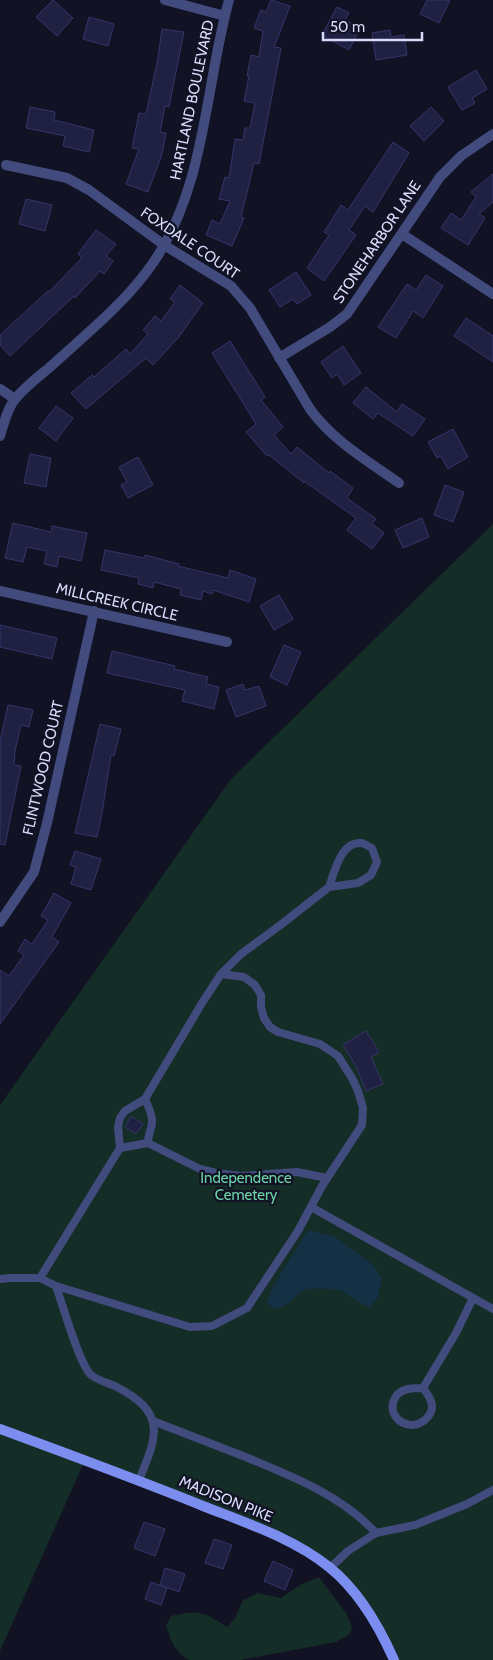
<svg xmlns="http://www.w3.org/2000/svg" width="493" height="1660" font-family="Cabin,sans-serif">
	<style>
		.green { fill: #152d27 }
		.water { fill: #143044 }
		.building { fill: #202042; stroke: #35356b }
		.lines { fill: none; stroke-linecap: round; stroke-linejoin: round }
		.service { stroke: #424b7d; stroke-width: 8 }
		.minor { stroke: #424b7d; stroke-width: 10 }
		.secondary { stroke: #7b8eef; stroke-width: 10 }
		.labels { text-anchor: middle; stroke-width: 4.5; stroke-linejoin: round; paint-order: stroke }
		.street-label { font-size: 15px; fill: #d8dbfa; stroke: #111223 }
		.park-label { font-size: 15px; fill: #6dd2a6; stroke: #111223 }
	</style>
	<rect width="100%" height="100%" fill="#111223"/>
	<g class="green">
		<path d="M 493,524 L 493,1660 L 394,1660 L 348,1584 L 297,1547 L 85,1460 L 0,1651 L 0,1105 L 231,779 Z"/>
		<path d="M 319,1577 L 346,1613 L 352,1627 L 350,1634 L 336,1642 L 240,1660 L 190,1660 C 175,1654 171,1640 166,1626 L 171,1616 C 200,1610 202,1611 227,1627 L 235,1618 L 243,1600 L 258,1593 L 281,1598 L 300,1585 Z"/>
	</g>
	<path class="water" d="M 308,1230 L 335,1237 L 372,1264 L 382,1279 L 378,1297 L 370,1307 C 356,1304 351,1294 339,1290 C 335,1289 312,1288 308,1289 C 292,1293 286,1317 267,1304 L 271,1290 Z"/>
	<g class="building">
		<path d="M 53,0 L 73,18 L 57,36 L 36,17 Z"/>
		<path d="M 271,0 L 290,6 L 274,47 L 281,48 L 259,164 L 254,163 L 241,217 L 244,218 L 232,246 L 206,235 L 212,220 L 220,224 L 230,201 L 219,199 L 225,177 L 229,178 L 235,139 L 243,140 L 245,128 L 250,128 L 255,103 L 244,101 L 249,76 L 247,76 L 251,55 L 259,57 L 263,31 L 254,28 L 261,10 L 266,12 Z"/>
		<path d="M 427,0 L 450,0 L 439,23 L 420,14 Z"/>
		<path d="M 337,7 L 349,13 L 345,20 L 360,28 L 349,50 L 322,35 Z"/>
		<path d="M 89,17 L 114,24 L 108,46 L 83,39 Z"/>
		<path d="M 162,29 L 184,32 L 169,107 L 165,106 L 160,132 L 166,133 L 162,154 L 148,192 L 126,184 L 139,149 L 132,148 L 139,113 L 146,114 L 158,58 Z"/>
		<path d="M 390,30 L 391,37 L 404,35 L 407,55 L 376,60 L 372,33 Z"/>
		<path d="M 476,70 L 487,89 L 472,98 L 475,103 L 462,110 L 448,87 Z"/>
		<path d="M 30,107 L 55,112 L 54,120 L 94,130 L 89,152 L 63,146 L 65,136 L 26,128 Z"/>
		<path d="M 431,107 L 444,121 L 424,141 L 410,126 Z"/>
		<path d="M 393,142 L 409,153 L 373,212 L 365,206 L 349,230 L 356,235 L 324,281 L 307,268 L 329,235 L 324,232 L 341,205 L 348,210 Z"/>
		<path d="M 493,174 L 493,202 L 479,214 L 485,218 L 468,245 L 441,228 L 451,213 L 461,220 L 476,197 L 471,192 Z"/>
		<path d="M 26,199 L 52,205 L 45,231 L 19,224 Z"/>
		<path d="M 96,230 L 116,244 L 106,256 L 113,261 L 104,274 L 100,271 L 75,298 L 74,296 L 10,356 L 0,345 L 0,335 L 48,291 L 49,292 L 82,258 L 78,254 Z"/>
		<path d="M 296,272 L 311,295 L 297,304 L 293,299 L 280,307 L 269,290 Z"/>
		<path d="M 426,275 L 443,286 L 423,318 L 413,311 L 396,338 L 378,327 L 407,284 L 416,290 Z"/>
		<path d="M 180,285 L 203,303 L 178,338 L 153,365 L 146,358 L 86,409 L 71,393 L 92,375 L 94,377 L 126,349 L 130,354 L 148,334 L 143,330 L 155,316 L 161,321 L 175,302 L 170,299 Z"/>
		<path d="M 466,318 L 493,336 L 493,362 L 454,336 Z"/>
		<path d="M 230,341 L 265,397 L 261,400 L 283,427 L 274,435 L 291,454 L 297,447 L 329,473 L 330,471 L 353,488 L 347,498 L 376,519 L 372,524 L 384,533 L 372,549 L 347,530 L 356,518 L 304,481 L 304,483 L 269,455 L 267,456 L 246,432 L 256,424 L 212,353 Z"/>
		<path d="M 343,346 L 361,373 L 344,385 L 337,374 L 332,378 L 321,362 Z"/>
		<path d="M 366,387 L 397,412 L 402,404 L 425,419 L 413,436 L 378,413 L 373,419 L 353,403 Z"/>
		<path d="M 56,406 L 73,418 L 56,441 L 39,428 Z"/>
		<path d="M 453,429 L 468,457 L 448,469 L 441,456 L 437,458 L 428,442 Z"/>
		<path d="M 30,454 L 51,458 L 46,487 L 24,483 Z"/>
		<path d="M 138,457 L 153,485 L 128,498 L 121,485 L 127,482 L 119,467 Z"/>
		<path d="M 445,485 L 464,492 L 453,522 L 434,515 Z"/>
		<path d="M 422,518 L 429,537 L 403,548 L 395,530 Z"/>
		<path d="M 13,523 L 51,532 L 52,526 L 87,533 L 81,561 L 59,556 L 57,567 L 44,564 L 47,551 L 27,547 L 23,562 L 5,558 Z"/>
		<path d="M 105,550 L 144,558 L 145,555 L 179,564 L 178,566 L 228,578 L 230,570 L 256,579 L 249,602 L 213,590 L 212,594 L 203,591 L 201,600 L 180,595 L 181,589 L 154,582 L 153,588 L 138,584 L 139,578 L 101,570 Z"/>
		<path d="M 279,595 L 293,619 L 274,630 L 260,606 Z"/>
		<path d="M 0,625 L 57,638 L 52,659 L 0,647 Z"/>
		<path d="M 284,645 L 301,652 L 287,685 L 270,677 Z"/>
		<path d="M 112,651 L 175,666 L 174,669 L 208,677 L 206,684 L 219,687 L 214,709 L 182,701 L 185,690 L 107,673 Z"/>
		<path d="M 243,684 L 245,690 L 259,686 L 266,706 L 236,717 L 226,690 Z"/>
		<path d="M 8,705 L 33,710 L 29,727 L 21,725 L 15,751 L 14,765 L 21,766 L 5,845 L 0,844 L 0,741 Z"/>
		<path d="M 100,724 L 121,729 L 114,756 L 111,755 L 102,813 L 97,837 L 75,833 Z"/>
		<path d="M 75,851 L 101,859 L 91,890 L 71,884 L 76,867 L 70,865 Z"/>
		<path d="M 54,893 L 71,903 L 52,937 L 59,942 L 0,1024 L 0,970 L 9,976 L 24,955 L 18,951 L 25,939 L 32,944 L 48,920 L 41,916 Z"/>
		<path d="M 366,1031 L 379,1052 L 371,1057 L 383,1084 L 366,1091 L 356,1066 L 343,1045 Z"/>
		<path d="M 131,1116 L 143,1124 L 136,1134 L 125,1127 Z"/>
		<path d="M 144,1522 L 165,1529 L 155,1556 L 134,1548 Z"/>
		<path d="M 214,1539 L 232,1545 L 223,1569 L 205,1563 Z"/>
		<path d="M 273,1561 L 293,1570 L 285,1590 L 264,1581 Z"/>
		<path d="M 165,1568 L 185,1574 L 179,1592 L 160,1585 Z"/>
		<path d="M 151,1582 L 167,1588 L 161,1605 L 145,1599 Z"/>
	</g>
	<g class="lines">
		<g class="service">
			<path d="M 221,974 L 241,954 L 283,923 L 329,887 L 358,883 L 371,875 L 377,862 L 372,848 C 369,847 364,843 361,843 C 341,841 334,873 329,887"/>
			<path d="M 148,1143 L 200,1169 L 216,1173 L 241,1176 L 297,1172 L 327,1178"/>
			<path d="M 120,1148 L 148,1143 C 148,1135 151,1130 152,1123 C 153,1115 148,1106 145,1099"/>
			<path d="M 311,1207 L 493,1309"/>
			<path d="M 0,1279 L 10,1278 L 40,1278 L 56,1286 L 190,1327 L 212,1326 L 247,1308 L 298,1231 L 322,1186 L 362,1125 L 363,1108 L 358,1091 L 352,1078 L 338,1056 L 320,1044 L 278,1032 L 270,1027 L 264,1018 L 261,1007 L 261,995 L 255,985 L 244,977 L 221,974 L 202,1003 L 145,1099 L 125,1111 L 120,1118 L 118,1127 L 120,1148 L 40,1278"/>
			<path d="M 56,1286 C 62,1303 80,1366 91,1375 C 97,1380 108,1383 115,1386 C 167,1413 158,1434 139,1480"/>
			<path d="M 423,1388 C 427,1393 431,1398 432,1405 C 433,1415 422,1425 412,1425 C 397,1424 388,1411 395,1398 C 400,1388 413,1388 423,1388 L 456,1333 L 473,1298"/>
			<path d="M 153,1421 C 182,1432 210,1443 238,1454 C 287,1474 340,1494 376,1533"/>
			<path d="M 330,1568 L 348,1551 L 376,1533 L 415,1525 L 467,1504 L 493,1490"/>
		</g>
		<g class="minor">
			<path d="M 165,0 L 225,16"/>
			<path d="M 6,165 L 67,178 L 89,190 L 164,245 L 231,286 L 250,308 L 310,409 C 333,441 368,461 399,483"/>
			<path d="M 402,234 L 493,294"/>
			<path d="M 279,358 L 330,327 L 347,314 L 440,177 L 461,156 L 493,134"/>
			<path d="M 0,389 L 15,399"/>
			<path d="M 0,436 C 4,424 7,408 16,398 C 25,387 38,377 49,368 C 86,334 127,302 155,260 C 206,183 205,87 229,0"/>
			<path d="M 0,591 L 227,642"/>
			<path d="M 0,922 L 34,872 L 47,823 L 94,611"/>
		</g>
		<path class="secondary" d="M 0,1429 C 68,1454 136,1479 203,1506 C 246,1523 293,1538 329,1567 C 359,1591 379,1626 394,1660"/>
	</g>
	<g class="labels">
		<g class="street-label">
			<text transform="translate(192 100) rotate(-78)" y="5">HARTLAND BOULEVARD</text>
			<text transform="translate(377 242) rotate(-56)" y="5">STONEHARBOR LANE</text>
			<text transform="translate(190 243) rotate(34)" y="5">FOXDALE COURT</text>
			<text transform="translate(117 602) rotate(13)" y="5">MILLCREEK CIRCLE</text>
			<text transform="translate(43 768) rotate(-77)" y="5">FLINTWOOD COURT</text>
			<text transform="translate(226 1499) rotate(22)" y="5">MADISON PIKE</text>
		</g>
		<g class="park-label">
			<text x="246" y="1183">Independence<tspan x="246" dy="17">Cemetery</tspan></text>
		</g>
	</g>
	<path d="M323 32v8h99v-8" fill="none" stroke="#d8dbfa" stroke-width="2.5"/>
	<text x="330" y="32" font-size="15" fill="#d8dbfa" stroke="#111223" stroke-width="4" paint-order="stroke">50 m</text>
</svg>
